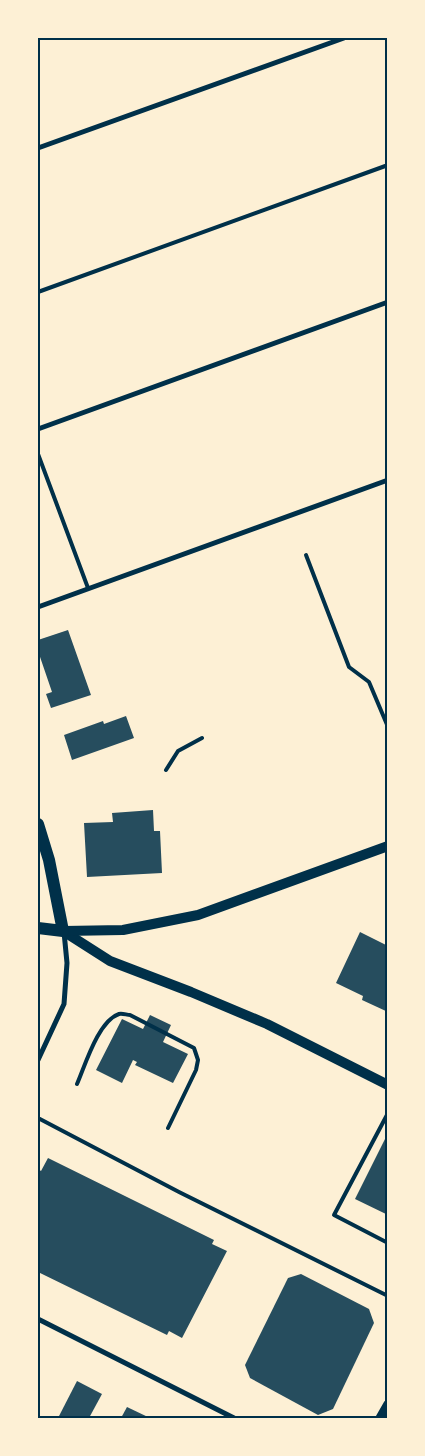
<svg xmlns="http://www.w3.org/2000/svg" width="425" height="1456" font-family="'Golos Text',sans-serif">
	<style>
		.building { fill: #264d5e }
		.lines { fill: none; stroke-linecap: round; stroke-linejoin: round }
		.service { stroke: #003049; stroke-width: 4 }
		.minor { stroke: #003049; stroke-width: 5 }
		.tertiary { stroke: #003049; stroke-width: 9 }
		.secondary { stroke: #003049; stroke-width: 10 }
		.primary { stroke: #003049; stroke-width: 12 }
		.neatline { fill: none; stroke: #003049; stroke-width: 2 }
	</style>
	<rect width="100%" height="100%" fill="#fdf0d5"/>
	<g class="building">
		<path d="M 68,630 L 91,695 L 51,708 L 46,694 L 52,692 L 38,651 L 38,640 Z"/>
		<path d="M 126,716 L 134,738 L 72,760 L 64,735 L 103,721 L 104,724 Z"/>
		<path d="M 153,810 L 154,831 L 160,831 L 162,873 L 87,877 L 84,823 L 113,822 L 112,813 Z"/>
		<path d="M 360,932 L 386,945 L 388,941 L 388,1012 L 362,1000 L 363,996 L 336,983 Z"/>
		<path d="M 150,1015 L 171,1025 L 163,1042 L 188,1054 L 173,1083 L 135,1065 L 137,1062 L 133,1060 L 122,1083 L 96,1070 L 122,1019 L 143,1029 Z"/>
		<path d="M 388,1133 L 388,1215 L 355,1199 Z"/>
		<path d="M 48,1158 L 214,1240 L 212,1244 L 227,1251 L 182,1338 L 169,1331 L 167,1335 L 38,1272 L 38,1169 L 41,1171 Z"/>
		<path d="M 301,1274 L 369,1309 L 374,1323 L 333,1409 L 318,1415 L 250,1378 L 245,1365 L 288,1278 Z"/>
		<path d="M 77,1381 L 102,1394 L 89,1418 L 58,1418 Z"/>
		<path d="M 127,1407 L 150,1418 L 121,1418 Z"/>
	</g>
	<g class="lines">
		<g class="service">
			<path d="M 38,292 L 388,165"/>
			<path d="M 38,454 L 88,588"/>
			<path d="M 306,555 L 349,667 L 369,682 L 388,727"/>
			<path d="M 166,770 L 178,751 L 202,738"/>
			<path d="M 77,1084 C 85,1066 98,1021 119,1014 C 122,1013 127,1015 130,1015 L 194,1048 L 198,1060 L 196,1070 L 168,1128"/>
			<path d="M 388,1113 L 334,1215 L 388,1243"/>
			<path d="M 38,1118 L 179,1192 L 388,1296"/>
		</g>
		<g class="minor">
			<path d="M 38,148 L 344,38"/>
			<path d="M 38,429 L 388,302"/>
			<path d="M 38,607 L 388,480"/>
			<path d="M 38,1060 L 64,1004 L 67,963 L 64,932"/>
			<path d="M 38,1319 L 234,1418"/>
		</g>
		<path class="tertiary" d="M 380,1418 L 388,1404"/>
		<g class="secondary">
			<path d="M 63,931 L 110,961 L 191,992 L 267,1024 L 388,1085"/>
			<path d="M 64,931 L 123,930 L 198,915 L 388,846"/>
		</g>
		<path class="primary" d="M 38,824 L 49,860 L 63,931 L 38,928"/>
	</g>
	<rect width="425" height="1456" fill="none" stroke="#fdf0d5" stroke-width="78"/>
	<rect x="39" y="39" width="347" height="1378" class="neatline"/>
</svg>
